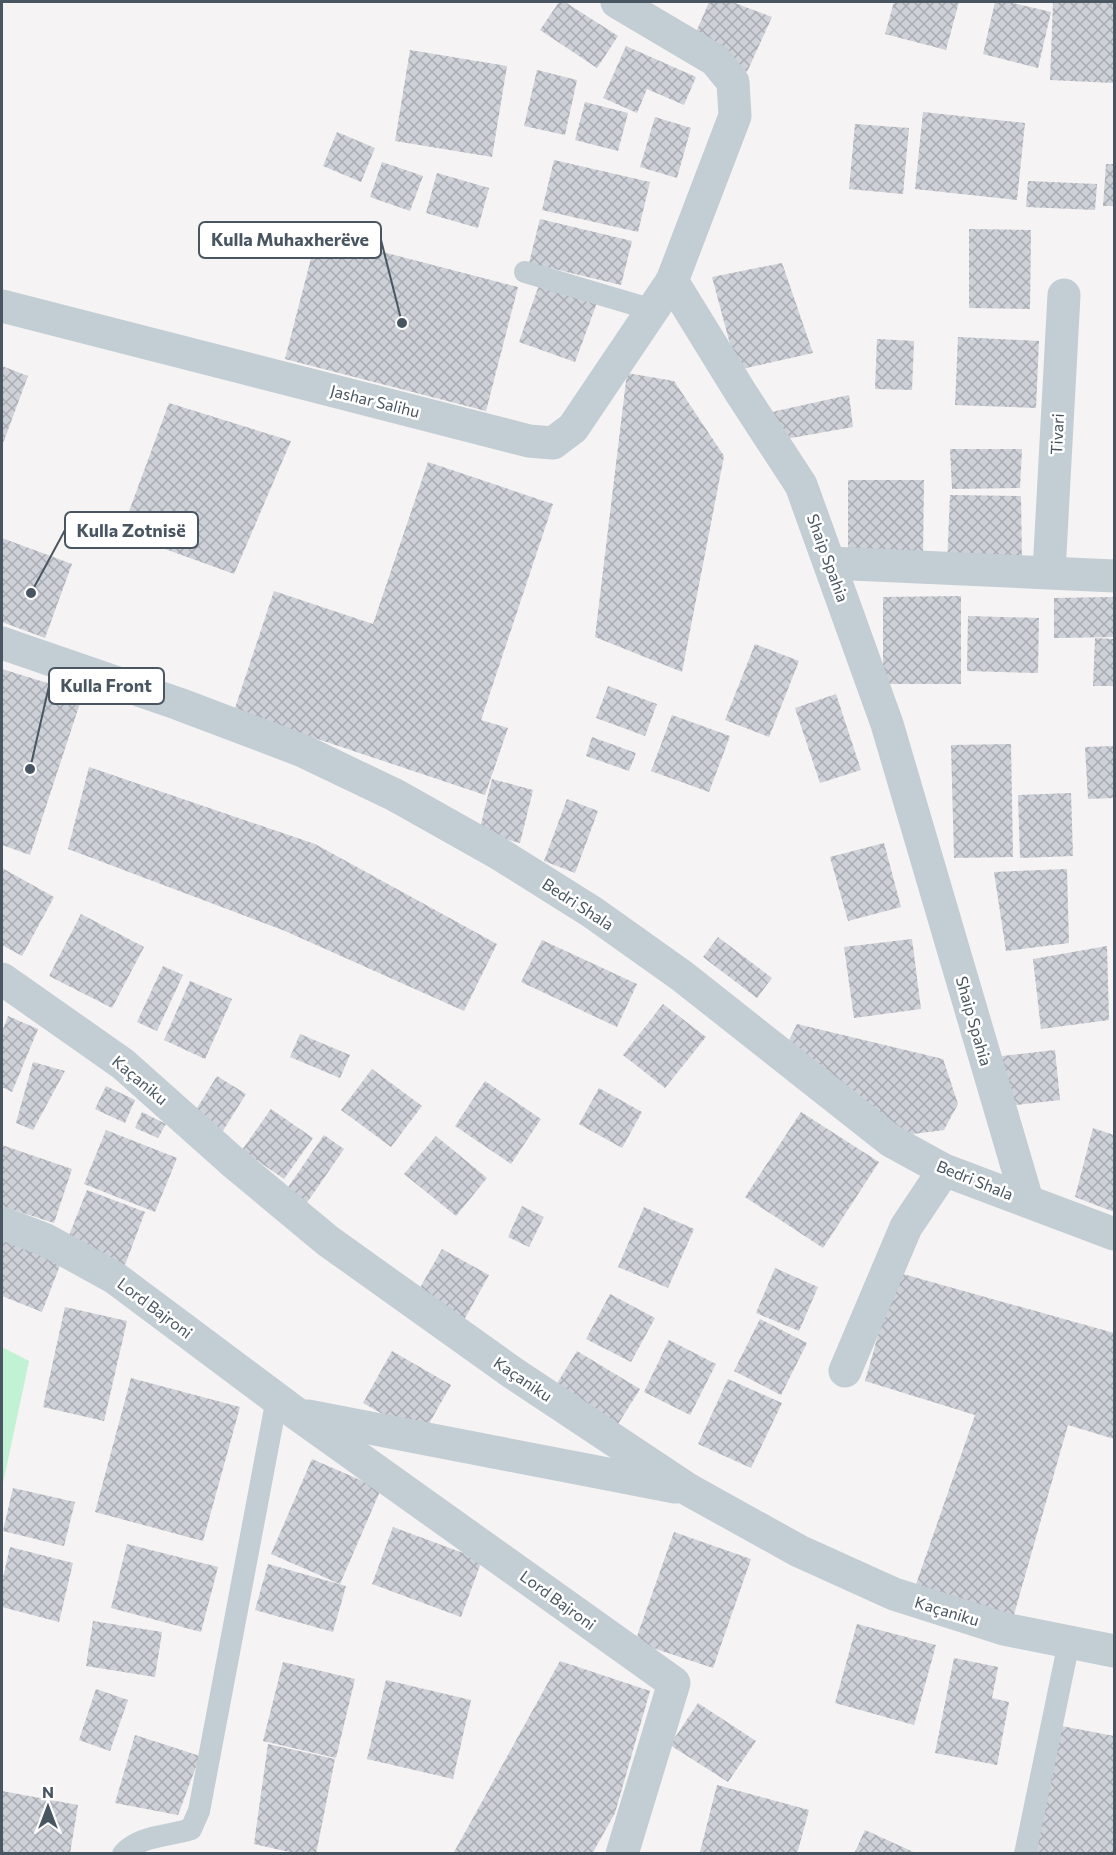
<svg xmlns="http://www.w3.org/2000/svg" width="1116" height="1855" font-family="Commissioner,sans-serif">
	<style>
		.grass { fill: #c1f2d4 }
		.building { fill: url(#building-cross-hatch) }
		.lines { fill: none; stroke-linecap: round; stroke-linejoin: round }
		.service { stroke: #c3cdd4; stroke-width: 22 }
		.minor { stroke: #c3cdd4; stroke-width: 33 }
		.labels { text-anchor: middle; stroke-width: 5; stroke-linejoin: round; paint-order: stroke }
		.street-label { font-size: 16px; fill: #495661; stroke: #fff }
		.leader { fill: none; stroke: #495661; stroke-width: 2 }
		.callout-dot { fill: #495661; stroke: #fff; stroke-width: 2 }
		.callout { fill: #fff; stroke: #495661; stroke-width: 2 }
		.callout-label { font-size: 18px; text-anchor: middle; font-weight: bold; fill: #495661 }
	</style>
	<defs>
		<pattern id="building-cross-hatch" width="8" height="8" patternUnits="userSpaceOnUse" patternTransform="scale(1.5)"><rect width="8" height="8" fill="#ced1d7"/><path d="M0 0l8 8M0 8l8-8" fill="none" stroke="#a9acb2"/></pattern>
	</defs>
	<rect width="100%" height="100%" fill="#f5f3f3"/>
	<path class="grass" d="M 2,1347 L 29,1361 L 2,1488 Z"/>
	<g class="building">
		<path d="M 559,2 L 565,2 L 618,36 L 597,68 L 540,30 Z"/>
		<path d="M 709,2 L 732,2 L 772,17 L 747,72 L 694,37 Z"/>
		<path d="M 894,2 L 959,2 L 946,50 L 885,34 Z"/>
		<path d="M 995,2 L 1008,2 L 1051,12 L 1038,68 L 983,54 Z"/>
		<path d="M 1053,2 L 1114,2 L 1114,83 L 1050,80 Z"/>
		<path d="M 626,46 L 696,77 L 684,105 L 647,89 L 637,113 L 603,98 Z"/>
		<path d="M 410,50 L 507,66 L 492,157 L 395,141 Z"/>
		<path d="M 537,70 L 577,80 L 565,135 L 524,126 Z"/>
		<path d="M 585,102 L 628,113 L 618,151 L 575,140 Z"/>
		<path d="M 923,112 L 1025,123 L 1017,200 L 915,189 Z"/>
		<path d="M 655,117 L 691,128 L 677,178 L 640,167 Z"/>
		<path d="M 855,124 L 909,128 L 903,194 L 849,189 Z"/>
		<path d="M 337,132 L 375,148 L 361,182 L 323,166 Z"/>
		<path d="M 554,160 L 650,182 L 638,232 L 542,210 Z"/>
		<path d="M 382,162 L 423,176 L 410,211 L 370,197 Z"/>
		<path d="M 1106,164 L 1114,164 L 1114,206 L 1103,206 Z"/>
		<path d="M 437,173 L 489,188 L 478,228 L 426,213 Z"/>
		<path d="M 1028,181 L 1097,184 L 1095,210 L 1026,207 Z"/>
		<path d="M 540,219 L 632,241 L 621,285 L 529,263 Z"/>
		<path d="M 969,229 L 1031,230 L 1030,309 L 969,308 Z"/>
		<path d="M 317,235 L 518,287 L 486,411 L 285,359 Z"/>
		<path d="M 782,263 L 813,353 L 737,370 L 712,277 Z"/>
		<path d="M 541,279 L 598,300 L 575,362 L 519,342 Z"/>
		<path d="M 958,337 L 1039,341 L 1036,408 L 955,405 Z"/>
		<path d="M 877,339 L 914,341 L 912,390 L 875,389 Z"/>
		<path d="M 2,366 L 28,376 L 2,446 Z"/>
		<path d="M 627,373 L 674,381 L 724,456 L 682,672 L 595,637 Z"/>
		<path d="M 849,395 L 853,427 L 774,441 L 767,413 Z"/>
		<path d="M 169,403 L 291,441 L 234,574 L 121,533 Z"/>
		<path d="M 950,449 L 1022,449 L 1020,488 L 952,489 Z"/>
		<path d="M 428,462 L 553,504 L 481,720 L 508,728 L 485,795 L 234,711 L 274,591 L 373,624 Z"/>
		<path d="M 848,480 L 924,480 L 923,560 L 848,559 Z"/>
		<path d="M 950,495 L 1021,496 L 1022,566 L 947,564 Z"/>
		<path d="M 2,538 L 72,564 L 45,638 L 2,622 Z"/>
		<path d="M 961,596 L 961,684 L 883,684 L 883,597 Z"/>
		<path d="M 1114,597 L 1114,637 L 1054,638 L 1054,598 Z"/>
		<path d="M 968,616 L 1039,618 L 1038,673 L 967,671 Z"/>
		<path d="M 1095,638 L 1114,639 L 1114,686 L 1093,686 Z"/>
		<path d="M 755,644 L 799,661 L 769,737 L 725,720 Z"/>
		<path d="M 2,669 L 83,694 L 30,855 L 2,845 Z"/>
		<path d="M 608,686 L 657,704 L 645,736 L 596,718 Z"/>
		<path d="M 836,694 L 861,770 L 820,783 L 795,708 Z"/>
		<path d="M 672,715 L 730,736 L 709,792 L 651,771 Z"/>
		<path d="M 592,737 L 636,753 L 629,771 L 586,756 Z"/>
		<path d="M 1011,744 L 1013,857 L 954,858 L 951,745 Z"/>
		<path d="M 1114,746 L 1114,798 L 1088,799 L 1085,747 Z"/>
		<path d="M 89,767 L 315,844 L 497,944 L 464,1011 L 285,931 L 68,849 Z"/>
		<path d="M 492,779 L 533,790 L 520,843 L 479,832 Z"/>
		<path d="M 1071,793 L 1073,856 L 1020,858 L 1018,795 Z"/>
		<path d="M 567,799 L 598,811 L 575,873 L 544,861 Z"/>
		<path d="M 884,843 L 901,907 L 848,921 L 830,857 Z"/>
		<path d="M 2,868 L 54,897 L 22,956 L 2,945 Z"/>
		<path d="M 1067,869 L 1069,943 L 1006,951 L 994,872 Z"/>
		<path d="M 81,914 L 144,947 L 112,1008 L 49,976 Z"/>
		<path d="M 718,937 L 772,978 L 757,998 L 703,957 Z"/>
		<path d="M 912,939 L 921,1009 L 854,1018 L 844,947 Z"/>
		<path d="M 542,940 L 637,984 L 617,1027 L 521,982 Z"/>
		<path d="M 1107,946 L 1109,1020 L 1041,1029 L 1033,959 Z"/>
		<path d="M 163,966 L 183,975 L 157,1031 L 137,1022 Z"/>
		<path d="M 190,981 L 232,999 L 205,1059 L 164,1040 Z"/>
		<path d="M 663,1004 L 706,1037 L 665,1088 L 623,1055 Z"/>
		<path d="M 8,1016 L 38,1029 L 12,1092 L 2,1087 L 2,1032 Z"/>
		<path d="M 797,1024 L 943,1059 L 958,1104 L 944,1130 L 898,1136 L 784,1050 Z"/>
		<path d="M 300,1034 L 350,1055 L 340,1078 L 290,1057 Z"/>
		<path d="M 1055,1050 L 1060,1100 L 1007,1106 L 1002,1056 Z"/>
		<path d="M 33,1062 L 65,1071 L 33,1130 L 16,1123 Z"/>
		<path d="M 372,1069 L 422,1106 L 391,1147 L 341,1110 Z"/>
		<path d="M 217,1076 L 246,1094 L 221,1134 L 192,1116 Z"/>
		<path d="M 485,1081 L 541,1119 L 511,1164 L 455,1126 Z"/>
		<path d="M 106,1086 L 135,1100 L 125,1123 L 95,1109 Z"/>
		<path d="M 599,1088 L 642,1112 L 622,1148 L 579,1124 Z"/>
		<path d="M 271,1109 L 313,1138 L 284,1179 L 242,1150 Z"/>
		<path d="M 142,1112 L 166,1124 L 158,1138 L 135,1128 Z"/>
		<path d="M 801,1112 L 879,1162 L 823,1248 L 745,1197 Z"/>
		<path d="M 1093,1128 L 1114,1135 L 1114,1212 L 1075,1197 Z"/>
		<path d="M 106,1130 L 177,1158 L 155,1212 L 84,1184 Z"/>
		<path d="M 324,1135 L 344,1149 L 304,1207 L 284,1193 Z"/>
		<path d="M 436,1136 L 487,1178 L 456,1216 L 404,1174 Z"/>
		<path d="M 2,1145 L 72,1169 L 54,1223 L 2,1206 Z"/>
		<path d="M 87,1190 L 145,1212 L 125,1265 L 66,1243 Z"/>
		<path d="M 522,1206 L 544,1217 L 529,1247 L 508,1237 Z"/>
		<path d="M 644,1207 L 694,1229 L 668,1288 L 618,1267 Z"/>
		<path d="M 2,1231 L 64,1255 L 42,1312 L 2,1296 Z"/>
		<path d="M 442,1249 L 489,1275 L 464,1320 L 417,1293 Z"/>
		<path d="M 775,1268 L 818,1287 L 799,1331 L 756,1313 Z"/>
		<path d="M 896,1272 L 1114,1333 L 1114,1439 L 1068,1425 L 1013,1618 L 914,1590 L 975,1415 L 865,1381 Z"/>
		<path d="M 610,1294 L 655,1318 L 631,1362 L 586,1339 Z"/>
		<path d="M 65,1307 L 127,1321 L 104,1421 L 43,1407 Z"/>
		<path d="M 760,1319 L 807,1343 L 781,1395 L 734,1371 Z"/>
		<path d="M 669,1340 L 716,1364 L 690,1415 L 644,1392 Z"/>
		<path d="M 392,1351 L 451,1385 L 422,1436 L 363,1403 Z"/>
		<path d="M 577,1351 L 640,1389 L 613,1432 L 551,1393 Z"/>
		<path d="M 131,1378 L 240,1407 L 203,1541 L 95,1512 Z"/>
		<path d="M 728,1379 L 782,1403 L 751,1468 L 698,1444 Z"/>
		<path d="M 312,1459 L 381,1489 L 340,1584 L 271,1554 Z"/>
		<path d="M 13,1488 L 75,1502 L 64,1546 L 3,1531 Z"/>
		<path d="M 393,1527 L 482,1560 L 461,1617 L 372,1584 Z"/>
		<path d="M 674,1532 L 751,1559 L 713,1668 L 635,1642 Z"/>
		<path d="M 127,1544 L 218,1567 L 201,1632 L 111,1608 Z"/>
		<path d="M 10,1547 L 73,1563 L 59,1622 L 2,1607 L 2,1582 Z"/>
		<path d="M 268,1564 L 346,1586 L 333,1632 L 255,1610 Z"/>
		<path d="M 93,1621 L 162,1632 L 155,1677 L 86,1666 Z"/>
		<path d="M 857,1624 L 936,1645 L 914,1725 L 835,1703 Z"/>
		<path d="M 954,1658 L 998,1667 L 992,1698 L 1009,1702 L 997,1765 L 935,1753 Z"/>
		<path d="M 560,1661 L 650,1691 L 615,1813 L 592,1854 L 453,1854 Z"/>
		<path d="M 283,1662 L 355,1679 L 336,1758 L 263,1741 Z"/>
		<path d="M 386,1680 L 471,1700 L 453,1779 L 367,1759 Z"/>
		<path d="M 96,1689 L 128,1700 L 110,1751 L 79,1740 Z"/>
		<path d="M 698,1703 L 756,1741 L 728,1782 L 670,1745 Z"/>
		<path d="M 1056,1725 L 1114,1736 L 1114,1854 L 1031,1854 Z"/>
		<path d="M 135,1735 L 200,1756 L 178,1815 L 115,1803 Z"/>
		<path d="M 268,1744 L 335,1759 L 316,1854 L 298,1854 L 254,1844 Z"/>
		<path d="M 717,1785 L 809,1810 L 797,1854 L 706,1854 L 700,1852 Z"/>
		<path d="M 2,1791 L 78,1805 L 70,1854 L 2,1854 Z"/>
		<path d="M 865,1830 L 918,1854 L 854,1854 Z"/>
	</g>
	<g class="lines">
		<g class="service">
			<path d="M 525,272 L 653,310"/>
			<path d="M 123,1854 C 140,1835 167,1837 191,1829 L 199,1811 L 277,1398"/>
			<path d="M 1025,1854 L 1069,1642"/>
		</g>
		<g class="minor">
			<path d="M 617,2 L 715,60 L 733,82 L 735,116 L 672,281 L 741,393 L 801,485 L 887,724 L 1027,1200"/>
			<path d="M 2,306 L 529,441 L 553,443 L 573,428 L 672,281"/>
			<path d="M 830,563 L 1114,576"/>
			<path d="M 1049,572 L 1064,295"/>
			<path d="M 2,643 L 179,704 L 303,751 L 395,795 L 498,853 L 592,912 L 682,976 L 891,1141 L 944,1170 L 1114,1234"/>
			<path d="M 2,979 L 123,1064 L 233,1162 L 328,1241 L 513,1373 L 689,1490 L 799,1551 L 894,1594 L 1004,1629 L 1114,1651"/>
			<path d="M 2,1223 L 46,1240 L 115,1278 L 297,1414 L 674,1683 L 622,1854"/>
			<path d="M 845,1371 L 906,1227 L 944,1170"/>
			<path d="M 308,1416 L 675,1487"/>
		</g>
	</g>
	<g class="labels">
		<g class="street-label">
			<text transform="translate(375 401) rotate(14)" y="6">Jashar Salihu</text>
			<text transform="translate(1057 434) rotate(-87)" y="6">Tivari</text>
			<text transform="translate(828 558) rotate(70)" y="6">Shaip Spahia</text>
			<text transform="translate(578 904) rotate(33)" y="6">Bedri Shala</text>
			<text transform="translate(974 1021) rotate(74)" y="6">Shaip Spahia</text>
			<text transform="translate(140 1080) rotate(40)" y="6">Kaçaniku</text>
			<text transform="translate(975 1180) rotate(22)" y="6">Bedri Shala</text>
			<text transform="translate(155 1308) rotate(37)" y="6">Lord Bajroni</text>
			<text transform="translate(523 1379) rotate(34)" y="6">Kaçaniku</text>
			<text transform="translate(558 1600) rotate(36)" y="6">Lord Bajroni</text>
			<text transform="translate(947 1611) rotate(17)" y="6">Kaçaniku</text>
		</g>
	</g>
	<path class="leader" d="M402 323L381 240M31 593L65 530M30 769L49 686"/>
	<g class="callout-dot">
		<circle cx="402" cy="323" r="6"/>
		<circle cx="31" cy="593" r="6"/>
		<circle cx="30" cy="769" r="6"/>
	</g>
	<g class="callout">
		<rect x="199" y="222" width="182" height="36" rx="6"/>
		<rect x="65" y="512" width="133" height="36" rx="6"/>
		<rect x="49" y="668" width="115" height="36" rx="6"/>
	</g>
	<g class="callout-label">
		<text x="290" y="246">Kulla Muhaxherëve</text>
		<text x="131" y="537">Kulla Zotnisë</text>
		<text x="106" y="692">Kulla Front</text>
	</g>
	<rect width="1116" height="1855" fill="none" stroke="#495661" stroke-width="6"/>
	<g transform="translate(48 1807)" stroke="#ffffff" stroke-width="4.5" paint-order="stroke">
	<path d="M0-4.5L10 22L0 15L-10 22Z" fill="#495661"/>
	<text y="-9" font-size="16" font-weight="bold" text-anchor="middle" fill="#495661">N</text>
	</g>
</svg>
